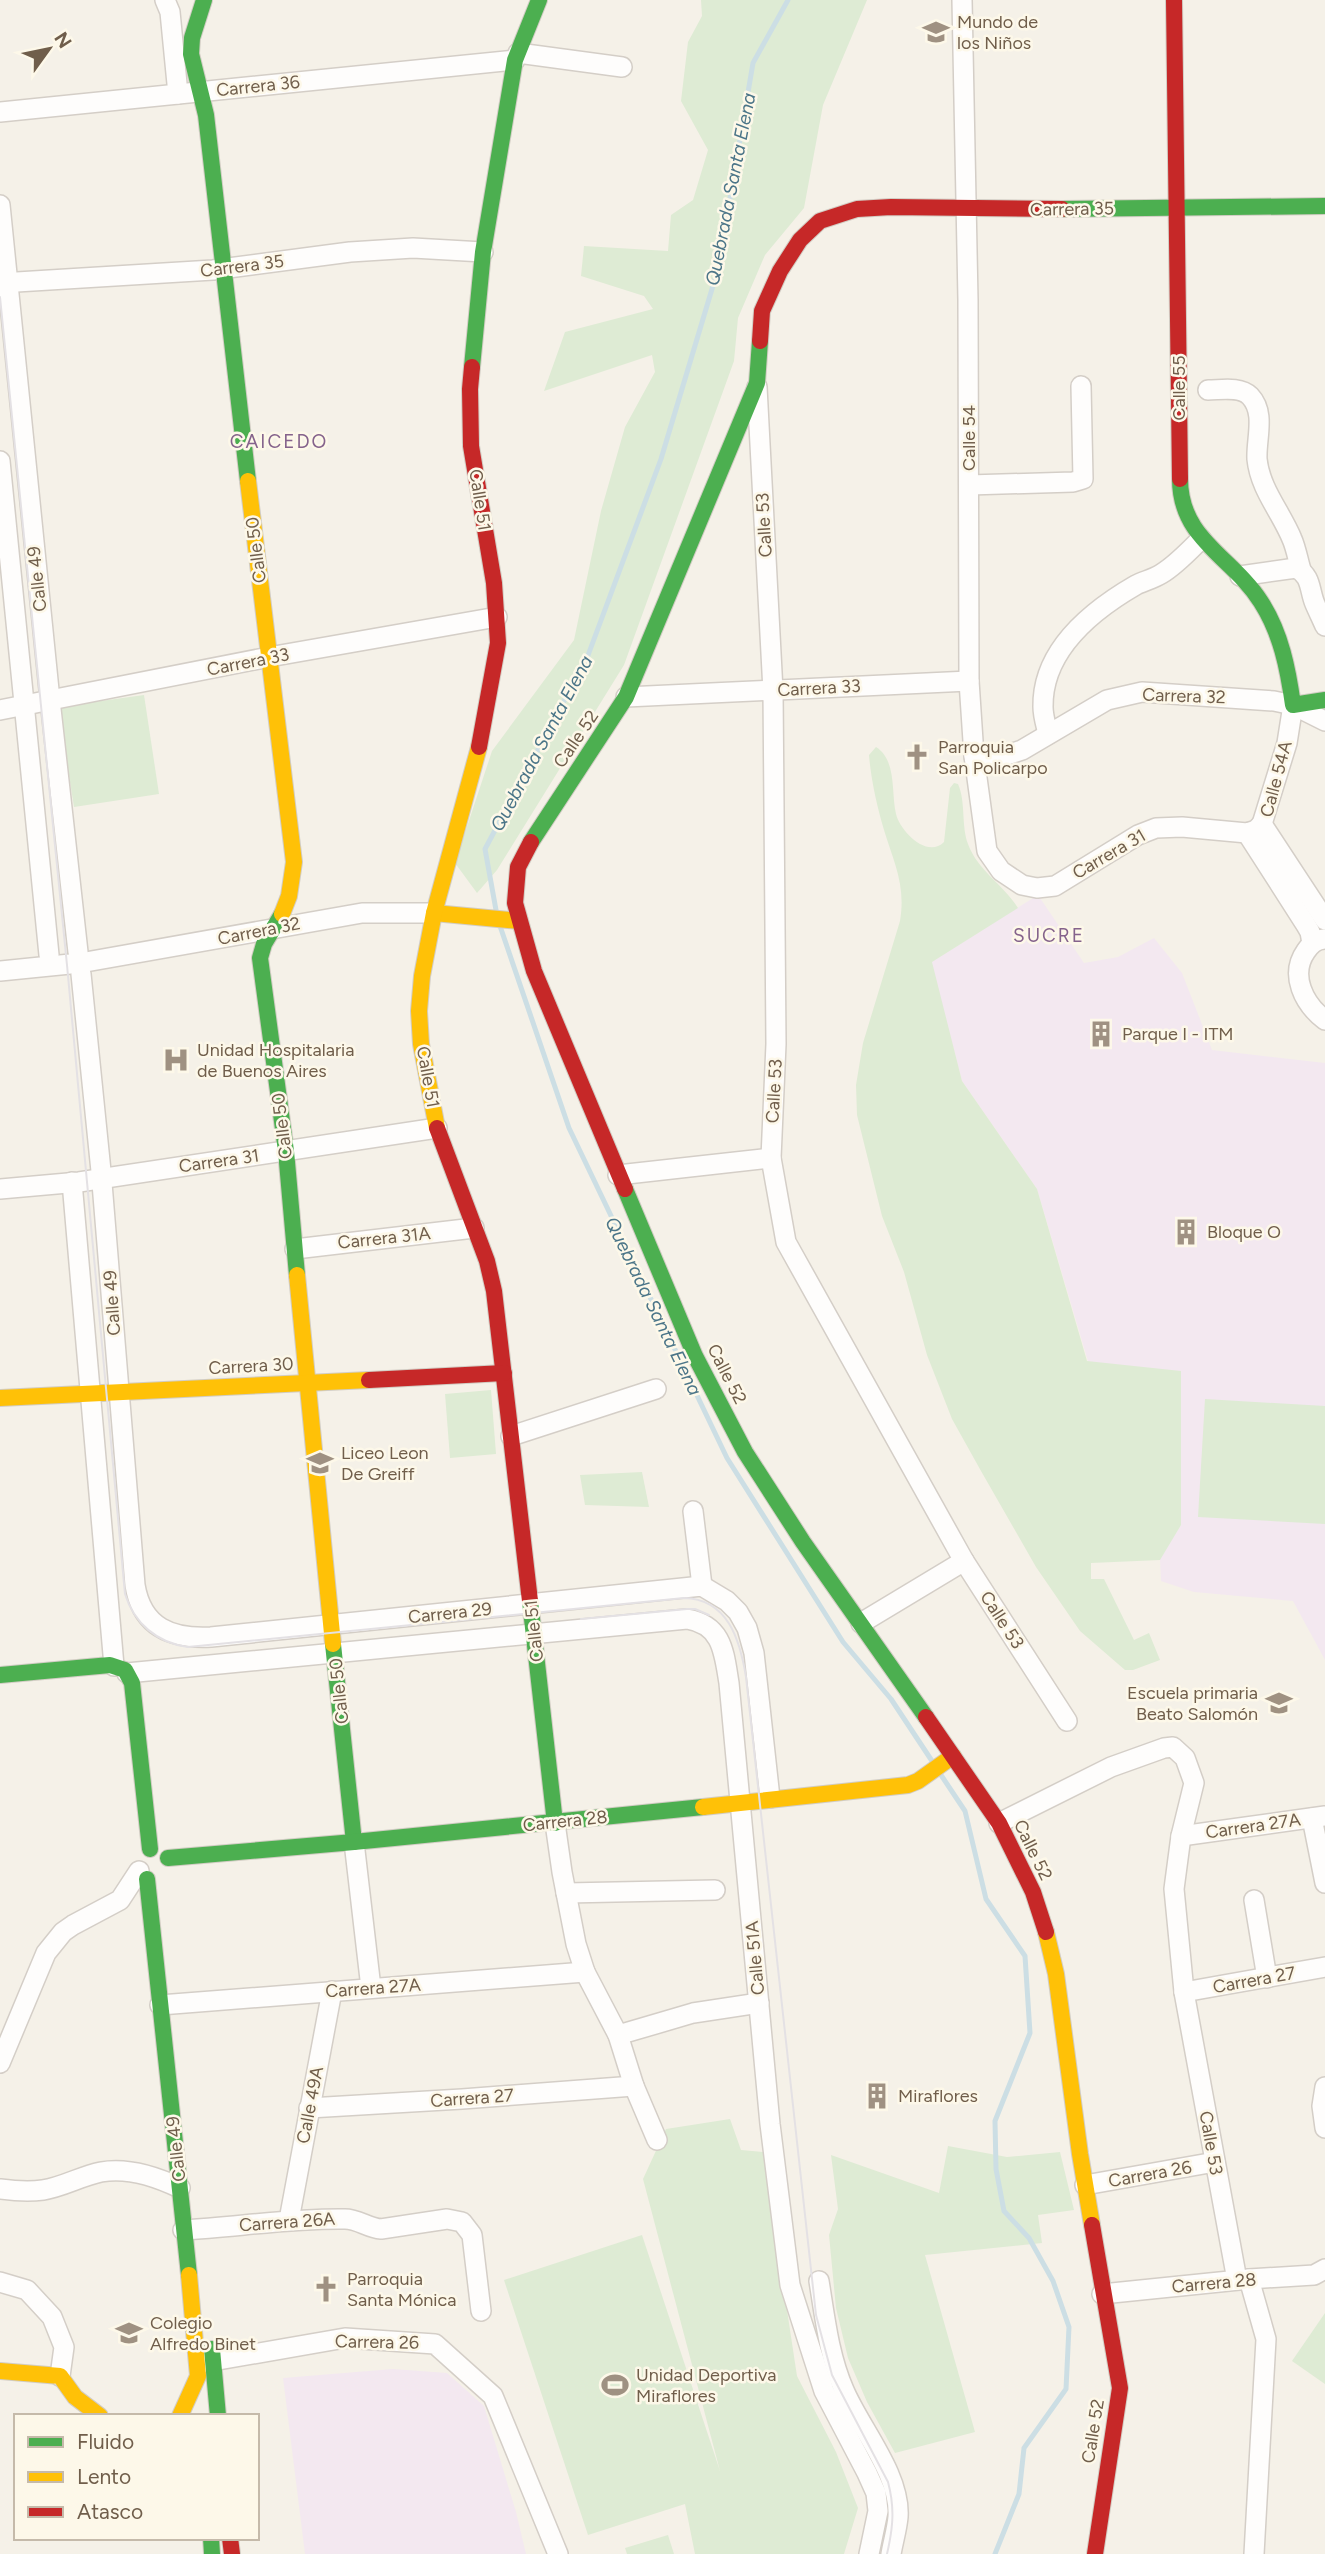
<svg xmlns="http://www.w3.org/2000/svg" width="1325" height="2554" font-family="Figtree,sans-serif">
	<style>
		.education { fill: #f3e8f0 }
		.green { fill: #deebd4 }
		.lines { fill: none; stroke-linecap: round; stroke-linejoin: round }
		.stream { stroke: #ccdee4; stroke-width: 5 }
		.street-casing { stroke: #d4cec7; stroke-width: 22 }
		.fast-casing { stroke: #d2cdc4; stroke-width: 18 }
		.slow-casing { stroke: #d2cdc4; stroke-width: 18 }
		.jam-casing { stroke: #d2cdc4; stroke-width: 18 }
		.street { stroke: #fefdfc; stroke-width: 19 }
		.fast { stroke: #4caf50; stroke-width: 16 }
		.slow { stroke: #ffc107; stroke-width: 16 }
		.jam { stroke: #c62828; stroke-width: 16 }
		.tram { stroke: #e4e1e4; stroke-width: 2 }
		.labels { text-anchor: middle; stroke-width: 5; stroke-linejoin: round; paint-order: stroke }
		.poi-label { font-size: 18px; fill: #705e4b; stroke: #fdf8e9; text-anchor: start }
		.street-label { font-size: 18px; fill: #705e4b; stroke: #fdf8e9 }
		.water-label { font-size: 19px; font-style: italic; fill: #4b7588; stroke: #fdf8e9 }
		.neighbourhood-label { font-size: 19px; letter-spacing: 2px; fill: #85638c; stroke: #fdf8e9 }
	</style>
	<rect width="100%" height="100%" fill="#f5f1e8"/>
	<g class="education">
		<path d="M 1038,895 L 1084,963 L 1118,957 L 1154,938 L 1182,973 L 1212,1050 L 1325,1063 L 1325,1660 L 1293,1601 L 1194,1592 L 1161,1581 L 1160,1558 L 1181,1525 L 1088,1361 L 1037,1189 L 962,1081 L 931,962 Z"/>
		<path d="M 393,2369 L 447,2373 L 484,2406 L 516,2512 L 526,2554 L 305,2554 L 283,2378 Z"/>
	</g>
	<g class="green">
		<path d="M 701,0 L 867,0 L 823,105 L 804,208 L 765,255 L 738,318 L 734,361 L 624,665 L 497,870 L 477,893 L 455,863 L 492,751 L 574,640 L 601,511 L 625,427 L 655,372 L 652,355 L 544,391 L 565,332 L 653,309 L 644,296 L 581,276 L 584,246 L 668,251 L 671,215 L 693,200 L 708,150 L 681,101 L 688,42 L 702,16 Z"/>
		<path d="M 144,695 L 159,794 L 74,807 L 58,707 Z"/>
		<path d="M 876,747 C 897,760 891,793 896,814 C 900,831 927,859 944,842 L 950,788 L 954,783 L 958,784 C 966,802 961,825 968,844 C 978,871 1003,884 1018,908 L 932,962 L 962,1081 L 1037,1189 L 1087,1361 L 1181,1371 L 1181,1525 L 1160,1560 L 1091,1563 L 1091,1579 L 1104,1579 L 1134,1640 L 1149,1633 L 1160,1660 L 1133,1670 L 1125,1670 L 1080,1631 L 1036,1567 L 981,1471 L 952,1419 L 927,1355 L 904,1272 L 882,1216 L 857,1115 L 856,1085 L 863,1043 L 900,921 C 906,885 894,863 884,830 C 877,806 871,780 869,755 Z"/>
		<path d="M 491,1390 L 496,1454 L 450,1458 L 445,1394 Z"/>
		<path d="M 1205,1399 L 1325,1406 L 1325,1524 L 1198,1517 Z"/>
		<path d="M 642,1472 L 649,1507 L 585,1505 L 580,1475 Z"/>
		<path d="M 730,2119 L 741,2150 L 763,2152 L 797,2376 L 836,2452 L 858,2508 L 844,2554 L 695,2554 L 685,2504 L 588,2535 L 504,2280 L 642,2235 L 720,2471 L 643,2179 L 666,2129 Z"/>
		<path d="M 948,2146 L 1007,2157 L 1060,2152 L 1074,2210 L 1038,2215 L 1042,2243 L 925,2255 L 975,2432 L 895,2453 L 867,2402 L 848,2358 L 836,2308 L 829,2235 L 838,2209 L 831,2155 L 939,2193 Z"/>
		<path d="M 1325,2313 L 1325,2384 L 1292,2361 Z"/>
		<path d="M 668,2535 L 674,2554 L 627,2554 L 625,2548 Z"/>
	</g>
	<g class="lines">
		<g class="stream">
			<path d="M 496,910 L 485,849 L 587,658 L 661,459 L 718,269 L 753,63 L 788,0"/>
			<path d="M 500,926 L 569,1128 L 727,1458 L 843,1642 L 891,1699 L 932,1761"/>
			<path d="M 941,1775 L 965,1811 L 986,1899 L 1025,1956 L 1030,2033 L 995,2121 L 996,2169 L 1004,2211 L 1029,2238 L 1053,2281 L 1069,2327 L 1066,2389 L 1024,2448 L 1019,2494 L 995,2554"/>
		</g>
		<g class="street-casing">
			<g id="street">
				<path d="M 165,0 L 170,12 L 178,94"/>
				<path d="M 962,0 L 968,300 L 969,681 L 974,756 L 987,851 L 1001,871 L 1022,885 L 1037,888 L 1055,886 L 1138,835 L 1156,828 L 1182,827 L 1247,833 L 1256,830 L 1262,824"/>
				<path d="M 518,53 L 622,67"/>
				<path d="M 0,112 L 515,60"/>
				<path d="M 0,205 L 50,700 L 78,952"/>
				<path d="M 0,283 L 213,270 L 350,252 L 413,248 L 483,252"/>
				<path d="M 757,387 L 773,691 L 776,1044 L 771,1158 L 786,1242 L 964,1561 L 1067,1721"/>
				<path d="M 1208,390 C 1221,390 1240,386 1250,396 C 1266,413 1256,438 1257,459 C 1260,489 1281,512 1292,539 C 1296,548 1298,560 1301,570"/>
				<path d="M 0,461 L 49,955"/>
				<path d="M 969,485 L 1073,482 L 1083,479 L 1081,386"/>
				<path d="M 1240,576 L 1296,568 C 1312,576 1309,590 1315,604 C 1318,611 1322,619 1325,626"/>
				<path d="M 626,697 L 969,681"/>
				<path d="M 0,710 L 269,657 L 497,617"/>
				<path d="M 1048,734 C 1046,725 1043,716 1043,707 C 1042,650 1091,611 1136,585 C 1144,581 1153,579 1161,574 C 1175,566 1189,551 1201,539"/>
				<path d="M 974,756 L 998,758 L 1022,750 L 1107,700 L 1142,692 L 1274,701 L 1293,705 L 1325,721"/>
				<path d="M 1262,824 L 1287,743 L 1293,705"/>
				<path d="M 1262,824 L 1325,920"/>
				<path d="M 1247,833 L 1306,925 L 1310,932 L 1312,943"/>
				<path d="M 1324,939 C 1315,940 1311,944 1306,951 C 1289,975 1304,1004 1325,1020"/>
				<path d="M 0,971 L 80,963 L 362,913 L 434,913"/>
				<path d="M 81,974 L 101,1171 L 135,1585 C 142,1628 172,1639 211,1637 L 702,1586 L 727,1601 L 738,1612 L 747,1628 L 754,1653 L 770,1798"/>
				<path d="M 618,1175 L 771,1158"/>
				<path d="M 72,1182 L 114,1666"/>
				<path d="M 0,1189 L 79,1182 L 437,1128"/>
				<path d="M 295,1249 L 474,1228"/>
				<path d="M 511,1436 L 656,1389"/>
				<path d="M 693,1511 L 702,1586"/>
				<path d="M 861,1623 L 964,1561"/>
				<path d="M 127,1673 L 687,1619 C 723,1625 724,1653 729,1683 L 770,2124 L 790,2285 L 824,2391 L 867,2473 L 876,2493 L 878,2511 L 869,2554"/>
				<path d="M 1312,1818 L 1325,1883"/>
				<path d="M 555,1823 L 562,1872 L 576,1944 L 585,1972 L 618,2035 L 634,2086 L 657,2140"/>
				<path d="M 999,1823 L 1111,1767 L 1164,1748 L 1173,1747 L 1185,1758 L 1194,1783 L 1181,1836 L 1174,1889 L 1184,1992 L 1237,2280"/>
				<path d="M 1181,1836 L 1325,1816"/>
				<path d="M 354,1842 L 371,1988"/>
				<path d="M 566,1893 L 715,1890"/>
				<path d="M 1254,1900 L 1267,1978"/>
				<path d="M 1184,1992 L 1325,1967"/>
				<path d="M 160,2005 L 585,1972"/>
				<path d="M 618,2035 L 693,2013 L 759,2003"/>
				<path d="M 0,2063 L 46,1953 L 63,1932 L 73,1925 L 120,1900 L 139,1871"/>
				<path d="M 1325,2087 L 1322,2106 L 1325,2128"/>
				<path d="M 309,2108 L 462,2099 L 634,2086"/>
				<path d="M 1085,2185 L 1215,2162"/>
				<path d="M 0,2189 C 15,2191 29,2192 43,2190 C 63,2187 81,2176 101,2172 C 128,2167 155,2176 180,2188"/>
				<path d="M 289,2220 L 332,1991"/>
				<path d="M 183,2230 C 237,2227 291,2218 345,2219 C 358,2219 368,2228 381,2229 L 447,2219 L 462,2222 L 472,2235 L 481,2311"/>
				<path d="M 1249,2279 L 1266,2339 L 1254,2554"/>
				<path d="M 819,2281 C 825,2318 829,2356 844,2390 C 860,2428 901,2475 898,2517 C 897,2529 893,2542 891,2554"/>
				<path d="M 0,2282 L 27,2290 L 52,2317 L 64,2347 L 60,2376"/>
				<path d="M 1102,2294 L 1249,2279 L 1314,2275 L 1325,2269"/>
				<path d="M 201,2363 L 345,2338 L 435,2344 L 493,2396 L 558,2554"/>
			</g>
		</g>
		<g class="fast-casing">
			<g id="fast">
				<path d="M 204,0 L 192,38 L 191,54 L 206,115 L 248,481"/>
				<path d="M 1062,209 L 1325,206"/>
				<path d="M 472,367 L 483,252 L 515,60 L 539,0"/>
				<path d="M 1180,479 C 1180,540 1233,557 1261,602 C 1281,633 1288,669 1293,705 L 1325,700"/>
				<path d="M 531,842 L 626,697 L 757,383 L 760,341"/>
				<path d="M 282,914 L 264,944 L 260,958 L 286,1151 L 297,1275"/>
				<path d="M 625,1189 L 695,1356 L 745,1452 L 803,1542 L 926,1717"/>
				<path d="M 530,1601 L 555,1823"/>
				<path d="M 333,1644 L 354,1842"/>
				<path d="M 0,1675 L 110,1665 L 125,1670 L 132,1683 L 150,1849"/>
				<path d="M 168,1858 L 354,1842 L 703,1807"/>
				<path d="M 147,1879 L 189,2275"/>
				<path d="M 212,2349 L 218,2416"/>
				<path d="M 211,2538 L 212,2554"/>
			</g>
		</g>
		<g class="slow-casing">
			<g id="slow">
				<path d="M 248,481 L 294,862 L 289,896 L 282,914"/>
				<path d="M 434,913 L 519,921"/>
				<path d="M 437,1128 L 421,1044 L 419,1011 L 422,976 L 434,913 L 479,747"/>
				<path d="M 297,1275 L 333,1644"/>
				<path d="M 0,1398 L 369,1380"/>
				<path d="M 703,1807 L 908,1785 L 918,1781 L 953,1756"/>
				<path d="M 1046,1932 L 1056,1974 L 1080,2154 L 1092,2225"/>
				<path d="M 0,2371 L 60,2376 L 75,2397 L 100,2416"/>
				<path d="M 180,2416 L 198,2376 L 189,2275"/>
			</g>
		</g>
		<g class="jam-casing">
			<g id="jam">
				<path d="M 1174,0 L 1180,479"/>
				<path d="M 760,341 L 762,311 L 780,271 L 800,240 L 820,221 L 857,209 L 891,207 L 1062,209"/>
				<path d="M 472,367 L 470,389 L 471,446 L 494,583 L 498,643 L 479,747"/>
				<path d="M 531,842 L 518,867 L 515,903 L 534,971 L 625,1189"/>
				<path d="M 437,1128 L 487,1261 L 494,1291 L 530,1601"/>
				<path d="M 369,1380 L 504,1373"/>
				<path d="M 926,1717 L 999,1823 L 1033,1892 L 1046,1932"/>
				<path d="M 1092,2225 L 1120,2388 L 1095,2554"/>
				<path d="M 230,2538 L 232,2554"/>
			</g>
		</g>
		<use href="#street" class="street"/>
		<use href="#fast" class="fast"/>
		<use href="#slow" class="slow"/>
		<use href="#jam" class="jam"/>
		<g class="tram">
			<path d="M 0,297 L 67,965 L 125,1594 C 134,1623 157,1643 188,1647 L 684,1598 C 728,1599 740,1640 746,1677 L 816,2315 L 832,2375 L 888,2482 C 895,2508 893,2528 887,2554"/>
			<path d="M 581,1619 L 687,1609 L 695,1609 L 709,1615"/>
		</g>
	</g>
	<defs>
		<g id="school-bare" transform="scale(2.1)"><path d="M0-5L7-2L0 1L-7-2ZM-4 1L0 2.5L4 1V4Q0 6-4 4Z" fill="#9f9182" stroke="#fdf8e9" stroke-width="2.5" paint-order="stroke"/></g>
		<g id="church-bare" transform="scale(2.1)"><path d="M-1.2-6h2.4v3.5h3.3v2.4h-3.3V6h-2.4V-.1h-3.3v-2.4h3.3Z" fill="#9f9182" stroke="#fdf8e9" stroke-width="2.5" paint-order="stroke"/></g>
		<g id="building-bare" transform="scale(2.1)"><path d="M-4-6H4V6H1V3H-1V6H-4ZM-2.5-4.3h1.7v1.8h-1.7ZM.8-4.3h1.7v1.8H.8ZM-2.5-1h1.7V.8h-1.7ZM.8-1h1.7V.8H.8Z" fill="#9f9182" stroke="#fdf8e9" stroke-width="2.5" paint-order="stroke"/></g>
		<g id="hospital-bare" transform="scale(2.1)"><path d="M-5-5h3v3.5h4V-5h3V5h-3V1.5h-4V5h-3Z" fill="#9f9182" stroke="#fdf8e9" stroke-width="2.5" paint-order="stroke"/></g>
		<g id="stadium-bare" transform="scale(2.1)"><path d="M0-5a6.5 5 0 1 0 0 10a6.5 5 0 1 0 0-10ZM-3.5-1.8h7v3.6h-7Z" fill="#9f9182" stroke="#fdf8e9" stroke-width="2.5" paint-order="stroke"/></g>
	</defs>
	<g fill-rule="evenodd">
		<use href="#school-bare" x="936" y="32"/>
		<use href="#church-bare" x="917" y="757"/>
		<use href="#building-bare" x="1101" y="1034"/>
		<use href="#hospital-bare" x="176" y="1060"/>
		<use href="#building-bare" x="1186" y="1232"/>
		<use href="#school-bare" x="320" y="1463"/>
		<use href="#school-bare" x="1279" y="1703"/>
		<use href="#building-bare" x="877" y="2096"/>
		<use href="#church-bare" x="326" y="2289"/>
		<use href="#school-bare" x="129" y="2333"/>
		<use href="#stadium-bare" x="615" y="2385"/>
	</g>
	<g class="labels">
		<g class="poi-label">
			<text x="957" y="28">Mundo de<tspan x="957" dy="21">los Niños</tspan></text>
			<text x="938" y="753">Parroquia<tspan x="938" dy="21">San Policarpo</tspan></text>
			<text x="1122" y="1040">Parque I - ITM</text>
			<text x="197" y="1056">Unidad Hospitalaria<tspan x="197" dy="21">de Buenos Aires</tspan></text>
			<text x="1207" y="1238">Bloque O</text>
			<text x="341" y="1459">Liceo Leon<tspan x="341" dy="21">De Greiff</tspan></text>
			<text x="1258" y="1699" text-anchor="end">Escuela primaria<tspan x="1258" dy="21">Beato Salomón</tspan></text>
			<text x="898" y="2102">Miraflores</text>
			<text x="347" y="2285">Parroquia<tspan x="347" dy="21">Santa Mónica</tspan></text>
			<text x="150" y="2329">Colegio<tspan x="150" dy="21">Alfredo Binet</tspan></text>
			<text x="636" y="2381">Unidad Deportiva<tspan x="636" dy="21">Miraflores</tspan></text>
		</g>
		<g class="street-label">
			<text transform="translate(258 86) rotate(-6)" y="6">Carrera 36</text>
			<text transform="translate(1072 209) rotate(-1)" y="6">Carrera 35</text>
			<text transform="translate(242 266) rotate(-7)" y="6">Carrera 35</text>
			<text transform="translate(1179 388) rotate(-90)" y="6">Calle 55</text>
			<text transform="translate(969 438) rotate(-90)" y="6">Calle 54</text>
			<text transform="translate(480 500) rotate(81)" y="6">Calle 51</text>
			<text transform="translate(764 525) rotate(-93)" y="6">Calle 53</text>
			<text transform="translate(256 550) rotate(-97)" y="6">Calle 50</text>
			<text transform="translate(37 579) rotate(-96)" y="6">Calle 49</text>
			<text transform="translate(248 662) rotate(-11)" y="6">Carrera 33</text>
			<text transform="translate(819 688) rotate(-3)" y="6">Carrera 33</text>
			<text transform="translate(1184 696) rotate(2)" y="6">Carrera 32</text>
			<text transform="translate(576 739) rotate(-56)" y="6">Calle 52</text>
			<text transform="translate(1276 779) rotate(-75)" y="6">Calle 54A</text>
			<text transform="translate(1109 854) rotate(-30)" y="6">Carrera 31</text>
			<text transform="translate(259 931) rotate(-11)" y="6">Carrera 32</text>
			<text transform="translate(428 1077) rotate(80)" y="6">Calle 51</text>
			<text transform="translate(774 1091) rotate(-87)" y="6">Calle 53</text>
			<text transform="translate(282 1126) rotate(-97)" y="6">Calle 50</text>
			<text transform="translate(219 1161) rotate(-8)" y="6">Carrera 31</text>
			<text transform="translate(384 1238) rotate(-6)" y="6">Carrera 31A</text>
			<text transform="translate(112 1303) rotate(-94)" y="6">Calle 49</text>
			<text transform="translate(251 1366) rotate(-3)" y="6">Carrera 30</text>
			<text transform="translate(727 1374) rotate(63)" y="6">Calle 52</text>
			<text transform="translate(450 1613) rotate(-6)" y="6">Carrera 29</text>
			<text transform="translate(1002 1620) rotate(57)" y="6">Calle 53</text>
			<text transform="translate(534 1631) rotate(-96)" y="6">Calle 51</text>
			<text transform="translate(339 1691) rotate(-96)" y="6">Calle 50</text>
			<text transform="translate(565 1821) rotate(-6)" y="6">Carrera 28</text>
			<text transform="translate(1253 1826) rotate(-8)" y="6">Carrera 27A</text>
			<text transform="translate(1033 1850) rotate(64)" y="6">Calle 52</text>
			<text transform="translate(755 1958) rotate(-95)" y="6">Calle 51A</text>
			<text transform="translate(1254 1980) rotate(-10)" y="6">Carrera 27</text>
			<text transform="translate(373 1988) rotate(-4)" y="6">Carrera 27A</text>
			<text transform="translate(472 2098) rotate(-4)" y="6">Carrera 27</text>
			<text transform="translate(310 2105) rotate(-79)" y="6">Calle 49A</text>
			<text transform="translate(1211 2143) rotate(80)" y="6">Calle 53</text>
			<text transform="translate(176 2149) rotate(-96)" y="6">Calle 49</text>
			<text transform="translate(1150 2174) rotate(-10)" y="6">Carrera 26</text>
			<text transform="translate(287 2222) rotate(-4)" y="6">Carrera 26A</text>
			<text transform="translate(1214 2283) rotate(-5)" y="6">Carrera 28</text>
			<text transform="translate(377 2342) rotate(1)" y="6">Carrera 26</text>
			<text transform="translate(1093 2431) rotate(-81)" y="6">Calle 52</text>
		</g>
		<g class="water-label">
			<text transform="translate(730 189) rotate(-79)" y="7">Quebrada Santa Elena</text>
			<text transform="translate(541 743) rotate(-62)" y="7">Quebrada Santa Elena</text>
			<text transform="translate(654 1306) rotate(64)" y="7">Quebrada Santa Elena</text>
		</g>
		<g class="neighbourhood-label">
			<text x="279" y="448">CAICEDO</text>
			<text x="1049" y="942">SUCRE</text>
		</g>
	</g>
	<rect x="14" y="2414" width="245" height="126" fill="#fdf8e9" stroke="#c5baaa" stroke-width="2"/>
	<rect x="28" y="2437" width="35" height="10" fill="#4caf50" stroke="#c5baaa" stroke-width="2"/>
	<text x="77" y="2449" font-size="21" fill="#705e4b">Fluido</text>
	<rect x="28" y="2472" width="35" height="10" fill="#ffc107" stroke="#c5baaa" stroke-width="2"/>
	<text x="77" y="2484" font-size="21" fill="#705e4b">Lento</text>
	<rect x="28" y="2507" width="35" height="10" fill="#c62828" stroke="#c5baaa" stroke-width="2"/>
	<text x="77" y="2519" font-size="21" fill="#705e4b">Atasco</text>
	<g transform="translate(49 49) rotate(57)" stroke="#fdf8e9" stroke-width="5" paint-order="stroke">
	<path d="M0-5L12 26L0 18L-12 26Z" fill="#705e4b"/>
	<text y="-10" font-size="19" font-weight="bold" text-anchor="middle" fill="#705e4b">N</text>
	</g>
</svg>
